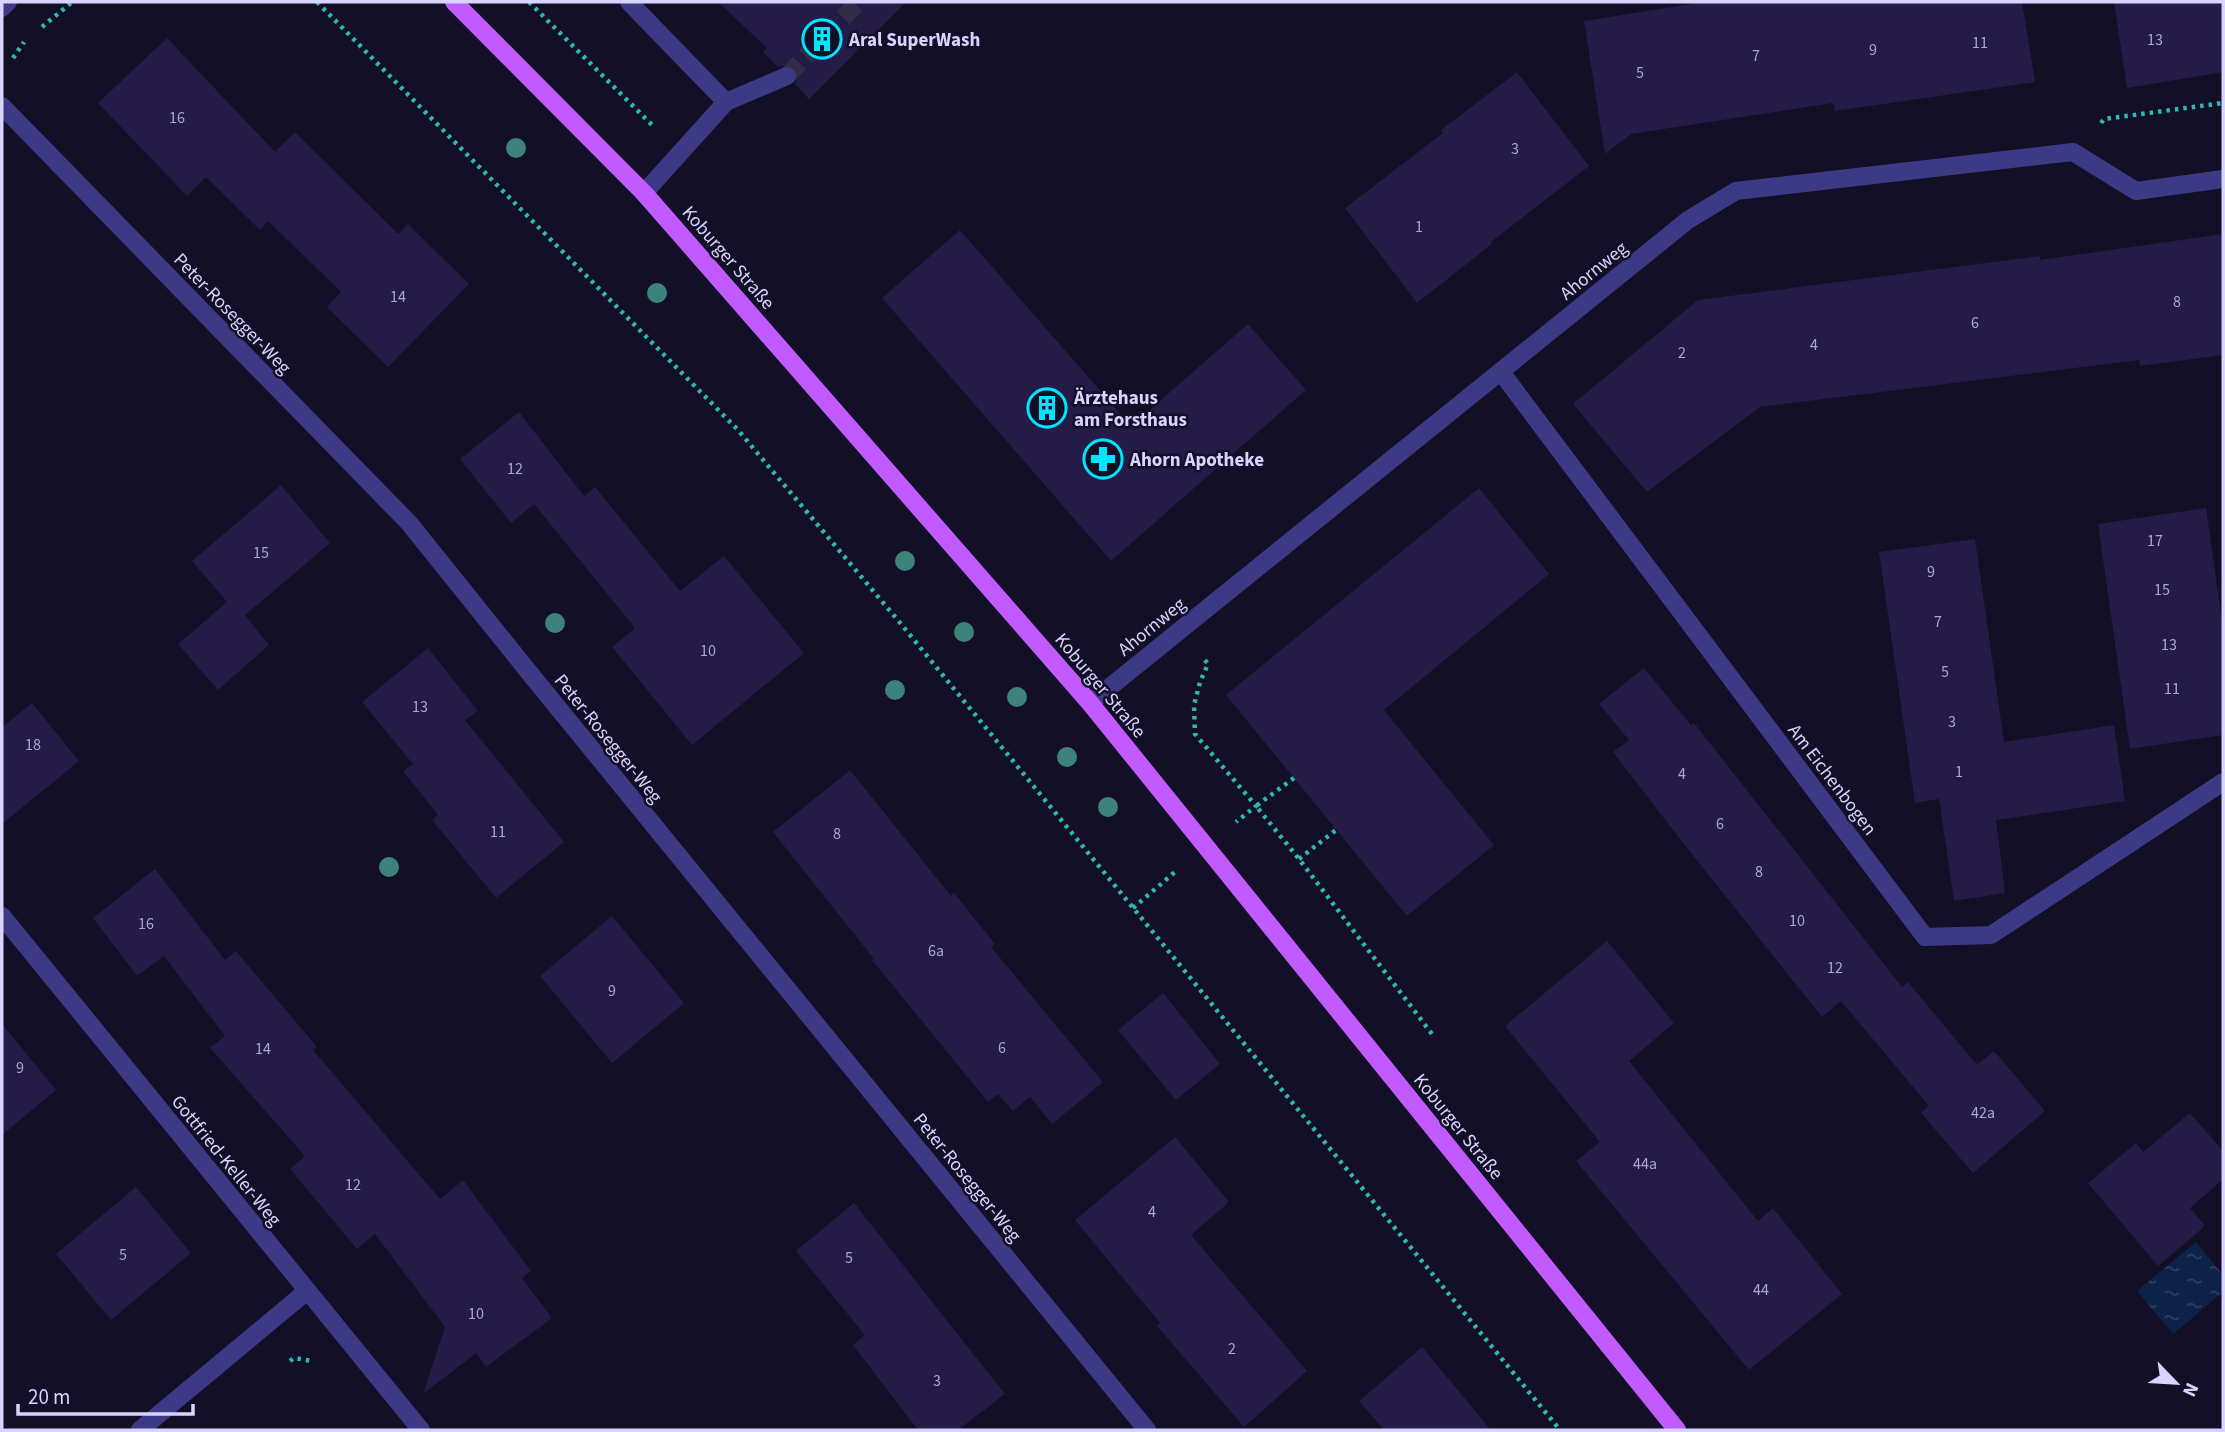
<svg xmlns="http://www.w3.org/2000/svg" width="2225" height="1432" font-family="'Source Sans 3',sans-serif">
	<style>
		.water { fill: url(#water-ripples) }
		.building { fill: #241b47 }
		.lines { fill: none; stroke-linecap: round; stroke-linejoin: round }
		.minor-tunnel { stroke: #312d47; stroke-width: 18; stroke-dasharray: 18 9; stroke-linecap: butt }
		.path { stroke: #2fb8b0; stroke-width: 4.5; stroke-dasharray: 3.5 5; stroke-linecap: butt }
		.minor { stroke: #3d3a85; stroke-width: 18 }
		.major { stroke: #c25bff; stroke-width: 18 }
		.tree { fill: #3d827b }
		.labels { text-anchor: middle; stroke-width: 5; stroke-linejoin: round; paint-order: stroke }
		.number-label { font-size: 16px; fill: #aca6d1 }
		.poi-label { font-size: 19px; font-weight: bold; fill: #d9d4ff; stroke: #130f26; text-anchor: start }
		.street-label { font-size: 19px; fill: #d9d4ff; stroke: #130f26 }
	</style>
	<defs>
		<pattern id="water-ripples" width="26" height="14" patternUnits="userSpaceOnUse" patternTransform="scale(1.75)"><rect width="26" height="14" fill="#0c2248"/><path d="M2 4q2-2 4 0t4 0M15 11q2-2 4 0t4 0" fill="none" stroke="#2f4163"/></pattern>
	</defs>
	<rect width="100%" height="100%" fill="#130f26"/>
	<path class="water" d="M 2196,1242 L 2223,1275 L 2223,1292 L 2173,1334 L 2137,1291 Z"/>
	<g class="building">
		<path d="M 718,2 L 906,2 L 809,99 L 795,84 L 798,77 L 794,67 L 788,65 L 778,67 L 763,52 L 767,48 Z"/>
		<path d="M 1704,2 L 2022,2 L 2035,82 L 1835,111 L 1833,103 L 1631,134 L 1605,154 L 1584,21 Z"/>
		<path d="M 2114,2 L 2223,2 L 2223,72 L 2127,88 Z"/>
		<path d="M 167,38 L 275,152 L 295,132 L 398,234 L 408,224 L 469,284 L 388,367 L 327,307 L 341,292 L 268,221 L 260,230 L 206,177 L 187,196 L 98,103 Z"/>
		<path d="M 1517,72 L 1589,166 L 1491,242 L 1492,244 L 1417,303 L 1345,208 L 1443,133 L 1441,130 Z"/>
		<path d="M 960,230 L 1131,426 L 1248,324 L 1306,390 L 1111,561 L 882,298 Z"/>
		<path d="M 2223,234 L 2223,355 L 2140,366 L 2139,360 L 1760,407 L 1647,492 L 1573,404 L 1698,300 L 2040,256 L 2040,260 Z"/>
		<path d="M 519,412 L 584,496 L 595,487 L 680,591 L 724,556 L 804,653 L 692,745 L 612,647 L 635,628 L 534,504 L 511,523 L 460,459 Z"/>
		<path d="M 281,485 L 330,543 L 245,615 L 269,645 L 218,690 L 178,644 L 227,602 L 192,561 Z"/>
		<path d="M 1479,488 L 1549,574 L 1384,710 L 1494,845 L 1407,916 L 1226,695 Z"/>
		<path d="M 2206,508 L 2223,629 L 2223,735 L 2130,749 L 2098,524 Z"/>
		<path d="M 1975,539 L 2004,742 L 2114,725 L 2125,801 L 1996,820 L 2005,893 L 1954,901 L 1939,799 L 1915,803 L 1879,552 Z"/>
		<path d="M 428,648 L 478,711 L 465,720 L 564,842 L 496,898 L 432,820 L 438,815 L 403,771 L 413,764 L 362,702 Z"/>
		<path d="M 1644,668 L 1691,725 L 1694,723 L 1902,987 L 1908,982 L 1977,1065 L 1994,1051 L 2045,1111 L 1973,1173 L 1921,1113 L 1929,1106 L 1841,1001 L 1822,1017 L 1683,843 L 1613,752 L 1629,740 L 1599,704 Z"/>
		<path d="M 32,703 L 79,761 L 2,824 L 2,727 Z"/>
		<path d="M 850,770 L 951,896 L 954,893 L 995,944 L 991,947 L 1103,1082 L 1052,1124 L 1030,1097 L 1013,1111 L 998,1094 L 988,1102 L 872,960 L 874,959 L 773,832 Z"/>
		<path d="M 155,869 L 225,960 L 236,951 L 317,1047 L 313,1050 L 440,1199 L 463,1180 L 531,1271 L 522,1278 L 552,1318 L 486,1367 L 476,1353 L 423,1394 L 445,1327 L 375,1234 L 357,1249 L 290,1169 L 305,1156 L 210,1048 L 225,1036 L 164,956 L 137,976 L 93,918 Z"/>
		<path d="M 612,916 L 684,1003 L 612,1063 L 540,976 Z"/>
		<path d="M 1607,941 L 1674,1023 L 1629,1061 L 1758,1221 L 1773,1208 L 1842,1294 L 1749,1370 L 1576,1161 L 1600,1142 L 1505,1026 Z"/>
		<path d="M 1163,993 L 1220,1064 L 1176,1100 L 1118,1030 Z"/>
		<path d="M 2,1024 L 56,1090 L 2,1135 Z"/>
		<path d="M 2190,1113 L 2223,1151 L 2223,1179 L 2190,1208 L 2205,1226 L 2158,1266 L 2088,1183 L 2136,1143 L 2143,1152 Z"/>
		<path d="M 1175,1137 L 1229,1202 L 1191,1235 L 1307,1371 L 1244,1427 L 1157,1326 L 1160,1323 L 1075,1220 Z"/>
		<path d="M 136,1187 L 191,1253 L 111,1320 L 56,1254 Z"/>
		<path d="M 854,1203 L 1005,1394 L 958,1430 L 918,1430 L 853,1345 L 865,1335 L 796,1251 Z"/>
		<path d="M 1422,1347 L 1491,1430 L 1384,1430 L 1359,1401 Z"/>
	</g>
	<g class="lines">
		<path class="minor-tunnel" d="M 787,76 L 858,2"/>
		<g class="path">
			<path d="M 317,2 L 738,430 L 901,624 L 1560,1430"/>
			<path d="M 529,2 L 652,125"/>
			<path d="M 42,27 L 72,2"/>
			<path d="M 13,58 L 24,42"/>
			<path d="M 2101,123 L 2104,119 L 2223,103"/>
			<path d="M 1205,660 L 1208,664 L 1200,682 L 1194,705 L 1195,734 L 1256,806 L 1236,822"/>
			<path d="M 1294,778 L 1256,806 L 1299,859 L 1432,1034"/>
			<path d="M 1299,859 L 1336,830"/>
			<path d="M 1133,908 L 1175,872"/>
			<path d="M 290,1361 L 294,1358 L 312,1361"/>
		</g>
		<g class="minor">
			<path d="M 629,2 L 726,102 L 644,193"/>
			<path d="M 2,8 L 8,2"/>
			<path d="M 726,102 L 787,76"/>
			<path d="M 2,106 L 409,523 L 532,676 L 1147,1430"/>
			<path d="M 1501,372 L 1925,937 L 1991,935 L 2223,782"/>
			<path d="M 1090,703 L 1688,220 L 1736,191 L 2073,152 L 2136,191 L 2223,179"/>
			<path d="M 2,916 L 421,1430"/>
			<path d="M 140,1430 L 307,1291"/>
		</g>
		<path class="major" d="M 454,2 L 644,193 L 1090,703 L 1677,1430"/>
	</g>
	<g class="tree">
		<circle cx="516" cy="148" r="10"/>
		<circle cx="657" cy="293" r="10"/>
		<circle cx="905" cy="561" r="10"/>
		<circle cx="555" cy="623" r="10"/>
		<circle cx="964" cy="632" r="10"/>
		<circle cx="895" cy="690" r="10"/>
		<circle cx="1017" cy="697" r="10"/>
		<circle cx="1067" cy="757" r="10"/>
		<circle cx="1108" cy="807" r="10"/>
		<circle cx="389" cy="867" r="10"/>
	</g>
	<defs>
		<g id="building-ring" transform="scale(2.0125)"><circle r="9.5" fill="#130f26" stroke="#00e5ff" stroke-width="1.5"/><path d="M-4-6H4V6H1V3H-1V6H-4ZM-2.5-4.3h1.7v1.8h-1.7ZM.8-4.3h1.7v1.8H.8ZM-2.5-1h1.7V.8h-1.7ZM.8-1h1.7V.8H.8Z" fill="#00e5ff"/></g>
		<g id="pharmacy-ring" transform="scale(2.0125)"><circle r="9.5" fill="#130f26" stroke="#00e5ff" stroke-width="1.5"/><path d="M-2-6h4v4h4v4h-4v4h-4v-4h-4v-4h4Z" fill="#00e5ff"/></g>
	</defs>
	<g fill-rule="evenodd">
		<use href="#building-ring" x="822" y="39"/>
		<use href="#building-ring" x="1047" y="408"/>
		<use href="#pharmacy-ring" x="1103" y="459"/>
	</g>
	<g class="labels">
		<g class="number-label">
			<text x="2155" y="45">13</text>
			<text x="1980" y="48">11</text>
			<text x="1873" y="55">9</text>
			<text x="1756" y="61">7</text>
			<text x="1640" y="78">5</text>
			<text x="177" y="123">16</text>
			<text x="1515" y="154">3</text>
			<text x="1419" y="232">1</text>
			<text x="398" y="302">14</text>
			<text x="2177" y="307">8</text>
			<text x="1975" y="328">6</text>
			<text x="1814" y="350">4</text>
			<text x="1682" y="358">2</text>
			<text x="515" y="474">12</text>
			<text x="2155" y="546">17</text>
			<text x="261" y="558">15</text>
			<text x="1931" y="577">9</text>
			<text x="2162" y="595">15</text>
			<text x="1938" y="627">7</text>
			<text x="2169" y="650">13</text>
			<text x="708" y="656">10</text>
			<text x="1945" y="677">5</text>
			<text x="2172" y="694">11</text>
			<text x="420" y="712">13</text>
			<text x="1952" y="727">3</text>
			<text x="33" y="750">18</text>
			<text x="1959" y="777">1</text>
			<text x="1682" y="779">4</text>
			<text x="1720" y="829">6</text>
			<text x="498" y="837">11</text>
			<text x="837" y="839">8</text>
			<text x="1759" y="877">8</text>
			<text x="1797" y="926">10</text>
			<text x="146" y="929">16</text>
			<text x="936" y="956">6a</text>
			<text x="1835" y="973">12</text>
			<text x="612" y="996">9</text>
			<text x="1002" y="1053">6</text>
			<text x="263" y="1054">14</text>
			<text x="20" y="1073">9</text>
			<text x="1983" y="1118">42a</text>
			<text x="1645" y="1169">44a</text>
			<text x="353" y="1190">12</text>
			<text x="1152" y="1217">4</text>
			<text x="123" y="1260">5</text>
			<text x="849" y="1263">5</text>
			<text x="1761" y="1295">44</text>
			<text x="476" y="1319">10</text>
			<text x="1232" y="1354">2</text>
			<text x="937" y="1386">3</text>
		</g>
		<g class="poi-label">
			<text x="849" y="46">Aral SuperWash</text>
			<text x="1074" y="404">Ärztehaus<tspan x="1074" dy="22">am Forsthaus</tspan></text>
			<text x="1130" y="466">Ahorn Apotheke</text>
		</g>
		<g class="street-label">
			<text transform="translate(729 257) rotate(49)" y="7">Koburger Straße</text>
			<text transform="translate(1593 270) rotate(-39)" y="7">Ahornweg</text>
			<text transform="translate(233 313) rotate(46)" y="7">Peter-Rosegger-Weg</text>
			<text transform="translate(1151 626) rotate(-39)" y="7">Ahornweg</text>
			<text transform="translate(1101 685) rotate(50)" y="7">Koburger Straße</text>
			<text transform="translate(609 738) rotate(51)" y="7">Peter-Rosegger-Weg</text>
			<text transform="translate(1833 779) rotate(53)" y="7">Am Eichenbogen</text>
			<text transform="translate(1459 1126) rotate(51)" y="7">Koburger Straße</text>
			<text transform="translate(227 1160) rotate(51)" y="7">Gottfried-Keller-Weg</text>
			<text transform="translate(968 1177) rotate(51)" y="7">Peter-Rosegger-Weg</text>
		</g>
	</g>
	<rect width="2225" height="1432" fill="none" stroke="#d9d4ff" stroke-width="7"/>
	<g transform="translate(2176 1383) rotate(115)" stroke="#130f26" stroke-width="5" paint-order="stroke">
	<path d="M0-5L12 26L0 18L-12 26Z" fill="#d9d4ff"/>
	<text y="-10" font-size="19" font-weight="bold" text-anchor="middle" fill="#d9d4ff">N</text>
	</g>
	<path d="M18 1404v10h175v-10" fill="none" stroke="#d9d4ff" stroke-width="3.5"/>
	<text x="28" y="1404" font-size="21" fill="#d9d4ff" stroke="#130f26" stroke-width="5" paint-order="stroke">20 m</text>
</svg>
